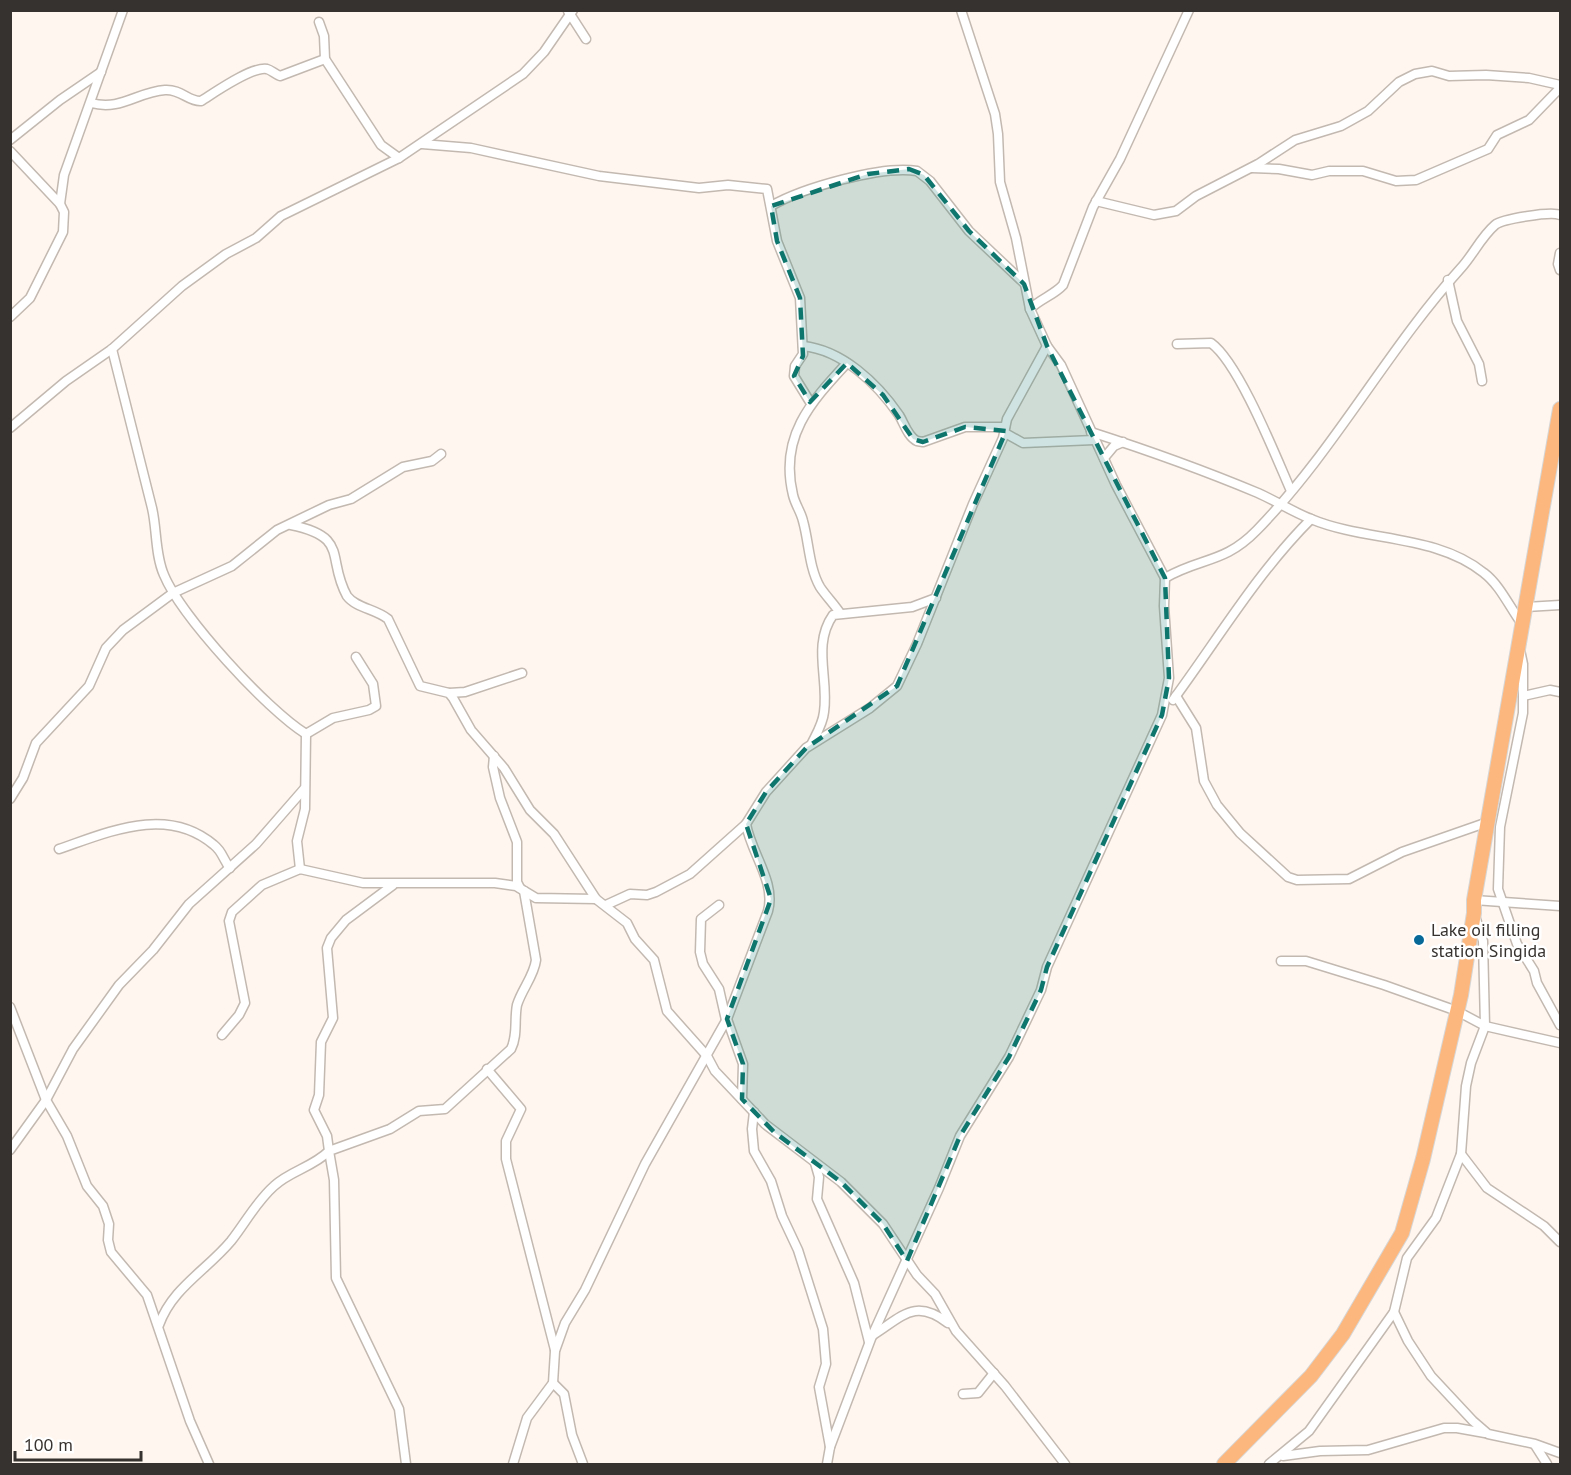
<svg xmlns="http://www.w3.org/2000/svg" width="1571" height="1475" font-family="'PT Sans',sans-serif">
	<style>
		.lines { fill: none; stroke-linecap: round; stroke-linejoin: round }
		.minor-casing { stroke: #c3b9b1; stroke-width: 11 }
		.trunk-casing { stroke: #d7d6d5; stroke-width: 16 }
		.minor { stroke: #fff; stroke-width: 8 }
		.trunk { stroke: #fcb77e; stroke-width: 14 }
		.marked { fill: #0f766e; fill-opacity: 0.2; stroke: #0f766e; stroke-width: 4.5; stroke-dasharray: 12 8; stroke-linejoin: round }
		.poi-dot { fill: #076998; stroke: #fff; stroke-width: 2 }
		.labels { text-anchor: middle; stroke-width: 5; stroke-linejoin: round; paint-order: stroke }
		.poi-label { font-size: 18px; fill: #36322f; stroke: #fff; text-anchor: start }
	</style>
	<rect width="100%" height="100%" fill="#fff6f0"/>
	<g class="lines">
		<g class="minor-casing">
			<g id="minor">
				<path d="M 568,11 L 586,39"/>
				<path d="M 319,22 L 324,36 L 325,59 L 381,145 L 399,158"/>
				<path d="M 91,103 C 121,111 137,92 165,90 C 181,89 189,102 201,101 C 214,93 252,66 267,69 C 271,70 275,74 280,76 L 325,59"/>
				<path d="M 10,140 L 60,100 L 101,72"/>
				<path d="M 422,144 L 471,148 L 599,176 L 699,188 L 728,185 L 767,189 L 777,241 L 800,298 L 803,354 L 795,366 L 794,376 L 810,402"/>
				<path d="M 10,151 L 60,204"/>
				<path d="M 1252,168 L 1279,169 L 1312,175 L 1329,171 L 1363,171 L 1396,181 L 1416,180 L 1488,149 L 1497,135 L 1529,120 L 1560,88"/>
				<path d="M 1096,201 L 1154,215 L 1176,211 L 1196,196 L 1258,164 L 1295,140 L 1341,126 L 1368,111 L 1399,82 L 1415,74 L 1432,71 L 1449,76 L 1486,75 L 1529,78 L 1560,85"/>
				<path d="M 771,206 C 802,188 882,165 917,171 L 930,181 L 969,231 L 1024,283"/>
				<path d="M 1560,253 L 1558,264 L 1560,270"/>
				<path d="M 1448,280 L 1457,321 L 1479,364 L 1482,381"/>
				<path d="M 1030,309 C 1040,299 1054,295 1063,285 L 1093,207 L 1120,159 L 1189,10"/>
				<path d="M 10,317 L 30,298 L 63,232 L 64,212 L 60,204 L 64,175 L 123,10"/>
				<path d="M 1177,344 L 1211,343 C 1239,363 1276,457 1291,491"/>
				<path d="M 803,346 C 842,350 877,383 899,415 C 904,423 908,437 917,441 L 923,442 L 965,427 L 1005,427"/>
				<path d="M 112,349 C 125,402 139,455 152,508 C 157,529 155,555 164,575 C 181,616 267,710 306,734"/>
				<path d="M 10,428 L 66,381 L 112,349 L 182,286 L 226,254 L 256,238 L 281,216 L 399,158 L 523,74 L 544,52 L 573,10"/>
				<path d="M 1091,432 C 1147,450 1203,470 1258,493 C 1276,501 1293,512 1311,519 C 1366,542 1436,534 1484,573 C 1500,585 1510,608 1522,624"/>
				<path d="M 1005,433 L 1023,443 L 1094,440"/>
				<path d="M 1104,458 L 1114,446 L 1123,442"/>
				<path d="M 291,525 C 350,537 326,558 347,596 C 356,608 376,609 388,619 L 420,686 L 449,693 L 453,698 L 471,730 L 504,768 L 530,810 L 554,834 L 596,899 L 627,923 L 635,939 L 654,960 L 667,1011 L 707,1056 L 715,1071 L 765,1124 L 841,1182 L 883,1224 L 917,1275 L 935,1294 L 956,1331 L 1005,1386 L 1065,1464"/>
				<path d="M 1165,578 C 1201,557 1224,564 1257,530 C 1334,451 1387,350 1461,268 C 1473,255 1481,237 1495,225 C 1502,219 1551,211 1560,215"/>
				<path d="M 1526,607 L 1560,605"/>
				<path d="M 840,613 C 834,604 826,596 820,587 C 809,568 809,542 803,521 C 801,512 795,504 793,495 C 779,437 810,403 847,363"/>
				<path d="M 1520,650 L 1523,664 L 1523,713 L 1500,827 L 1498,889 L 1517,944 L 1534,971 L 1537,983 L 1560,1025"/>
				<path d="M 449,693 L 465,692 L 522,673"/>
				<path d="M 1176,696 L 1196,728 L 1204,781 L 1217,805 L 1240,833 L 1288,877 L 1297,880 L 1349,879 L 1402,852 L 1488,822"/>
				<path d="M 1523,696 L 1550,690 L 1560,692"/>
				<path d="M 1173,700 C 1218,639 1257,573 1311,519"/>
				<path d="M 306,734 L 333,718 L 369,710 L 376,706 L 373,684 L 356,657"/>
				<path d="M 812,743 C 817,733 823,723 824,712 C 829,679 812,645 833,615 L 912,607 L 936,598"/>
				<path d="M 494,756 L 493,767 L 500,798 L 517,842 L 517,882 L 520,888"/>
				<path d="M 10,799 L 23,778 L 36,743 L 89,686 L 106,648 L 123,630 L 173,593 L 232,566 L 277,530 L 329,505 L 351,499 L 403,467 L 432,461 L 441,454"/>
				<path d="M 59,849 C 109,832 167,805 214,845 C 223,852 223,860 230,868"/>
				<path d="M 300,869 L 297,841 L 305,809 L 306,734"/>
				<path d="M 1474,900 L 1560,906"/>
				<path d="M 606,905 L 630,894 L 647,895 L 656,892 L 690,874 L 746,824"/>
				<path d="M 719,905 L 701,919 L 700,952 L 703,964 L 719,989 L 726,1020"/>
				<path d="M 1475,916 L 1483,941 L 1485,1026 L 1471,1063 L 1466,1086 L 1461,1154 L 1487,1188 L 1544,1226 L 1560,1242"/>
				<path d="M 1281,961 L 1306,961 L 1384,985 L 1457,1011 L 1485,1026 L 1560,1043"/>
				<path d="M 10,1007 L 46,1100 L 67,1136 L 87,1186 L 103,1206 L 109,1224 L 108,1240 L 111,1252 L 147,1295 L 190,1421 L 209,1464"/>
				<path d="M 727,1019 L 743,1064 L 742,1099"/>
				<path d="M 222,1035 L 239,1015 L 245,1003 L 229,921 L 232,912 L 262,885 L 300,869 L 363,883 L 495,883 L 516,886 L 536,898 L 596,899"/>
				<path d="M 487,1069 L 521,1109 L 506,1141 L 506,1159 L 555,1350"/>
				<path d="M 754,1112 L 752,1129 L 754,1151 L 771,1181 L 782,1216 L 798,1250 L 823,1329 L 826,1364 L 819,1387 L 830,1447"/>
				<path d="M 10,1150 L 46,1100 L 73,1049 L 119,985 L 153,950 L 189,904 L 256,844 L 304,789"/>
				<path d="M 815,1163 L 819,1177 L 817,1199 L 854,1283 L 869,1342"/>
				<path d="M 1394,1312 L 1408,1341 L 1431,1376 L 1473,1421 L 1488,1434 L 1535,1444 L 1560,1453"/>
				<path d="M 159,1325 C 172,1288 207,1270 231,1241 C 246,1222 256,1202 274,1186 C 290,1171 313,1167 329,1151 L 327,1136 L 314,1110 L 319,1095 L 321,1042 L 333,1018 L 327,948 L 331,938 L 346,920 L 393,885"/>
				<path d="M 873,1335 C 903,1316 915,1298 948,1323"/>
				<path d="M 553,1383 L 564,1394 L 572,1435 L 583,1464"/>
				<path d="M 963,1394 L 978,1393 L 994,1373"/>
				<path d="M 1535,1445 L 1547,1464"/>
				<path d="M 1283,1456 L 1320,1451 L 1368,1450 L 1444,1428 L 1457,1428 L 1485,1433"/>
				<path d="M 406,1464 L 399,1409 L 336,1278 L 334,1180 L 329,1151 L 390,1129 L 419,1111 L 445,1109 L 511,1049 C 518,1035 514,1020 517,1005 C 522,989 534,976 536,960 L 524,891"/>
				<path d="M 513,1464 L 527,1418 L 553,1383 L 555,1351 L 565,1323 L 585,1290 L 645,1164 L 727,1019 L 768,911 C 776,882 751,853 746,824 L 766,792 L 806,748 L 870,708 L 897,686 L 917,644 L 973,504 L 1003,438 L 1007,419 L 1047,346"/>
				<path d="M 827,1464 L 830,1447 L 872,1336 L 939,1188 L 960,1136 L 1009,1057 L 1041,990 L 1047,967 L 1162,715 L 1169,678 L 1164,606 L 1165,578 L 1116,485 L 1061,365 L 1047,346 L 1030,309 L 1016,238 L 1000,182 L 998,134 L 995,114 L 961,10"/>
				<path d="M 1269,1464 L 1309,1431 L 1394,1312 L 1407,1258 L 1436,1218 L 1461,1154"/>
			</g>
		</g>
		<g class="trunk-casing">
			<path id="trunk" d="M 1224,1464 L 1311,1376 L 1343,1334 L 1402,1233 L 1423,1159 L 1461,995 L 1474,913 L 1474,900 L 1560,409"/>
		</g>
		<use href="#minor" class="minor"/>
		<use href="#trunk" class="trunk"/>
	</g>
	<path class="marked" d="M 909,169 L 924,175 L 969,231 L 1024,284 L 1047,346 L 1165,578 L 1169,678 L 1162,715 L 1047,967 L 1041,990 L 1009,1057 L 960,1136 L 907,1261 L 883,1224 L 841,1182 L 774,1132 L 742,1099 L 743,1064 L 727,1019 L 771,899 L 746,824 L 766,792 L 806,748 L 897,686 L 1006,431 L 965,427 L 923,442 L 913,439 L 883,395 L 847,363 L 810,402 L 794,376 L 803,356 L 800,298 L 777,241 L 771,206 L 868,174 Z"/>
	<circle class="poi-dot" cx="1419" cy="940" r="6"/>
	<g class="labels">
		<g class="poi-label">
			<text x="1431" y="936">Lake oil filling<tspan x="1431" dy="21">station Singida</tspan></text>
		</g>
	</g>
	<rect width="1571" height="1475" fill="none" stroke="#36322f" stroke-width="24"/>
	<path d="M15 1451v9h126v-9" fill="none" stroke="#36322f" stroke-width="3"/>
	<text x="24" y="1451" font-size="18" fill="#36322f" stroke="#ffffff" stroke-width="4.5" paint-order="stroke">100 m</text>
</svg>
